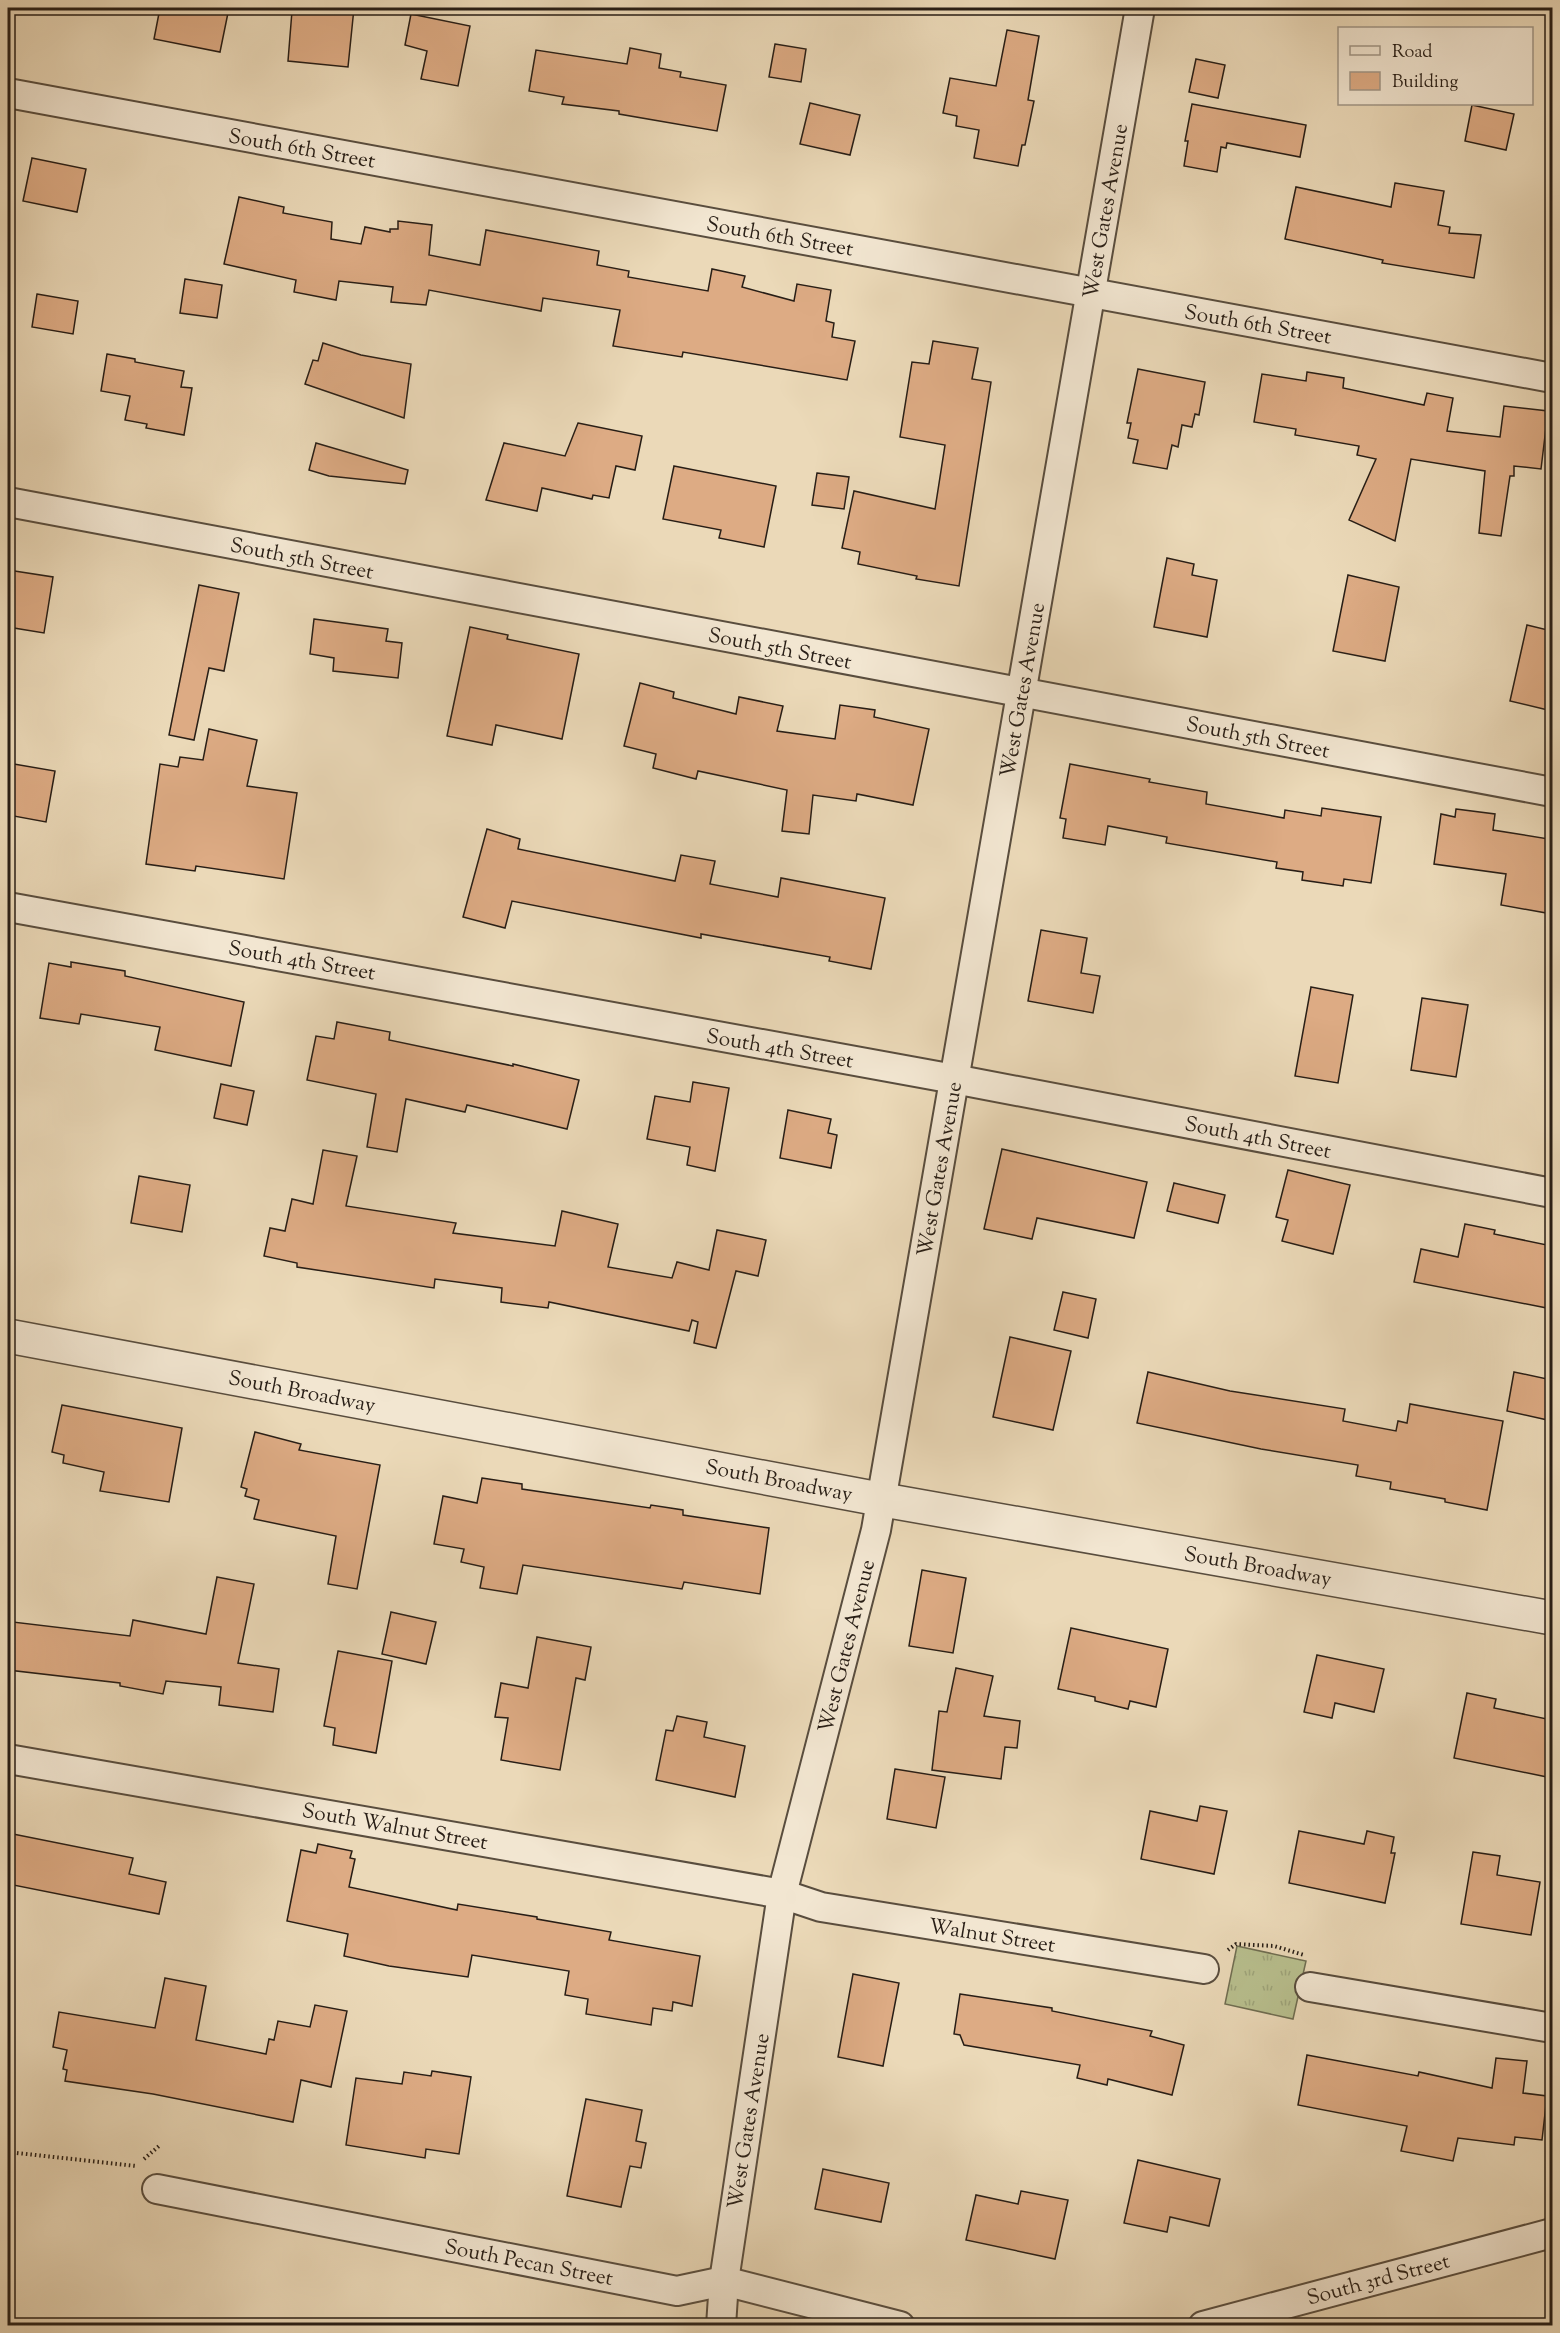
<svg xmlns="http://www.w3.org/2000/svg" width="1560" height="2333" font-family="'Sorts Mill Goudy',serif">
	<style>
		.grass { fill: url(#grass-tufts); stroke: #706e52; stroke-width: 1.5 }
		.building { fill: #ddab84; stroke: #281e16; stroke-width: 1.5 }
		.lines { fill: none; stroke-linecap: round; stroke-linejoin: round }
		.minor-casing { stroke: #594d3e; stroke-width: 32 }
		.tertiary-casing { stroke: #594d3e; stroke-width: 36 }
		.path { stroke: #281e16; stroke-width: 4; stroke-dasharray: 1.5 3; stroke-linecap: butt }
		.minor { stroke: #f2e6d1; stroke-width: 28 }
		.tertiary { stroke: #f2e6d1; stroke-width: 33 }
		.labels { text-anchor: middle; stroke-width: 4.5; stroke-linejoin: round; paint-order: stroke }
		.street-label { font-size: 21px; fill: #281e16; stroke: #f2e6d1 }
	</style>
	<defs>
		<pattern id="grass-tufts" width="24" height="20" patternUnits="userSpaceOnUse" patternTransform="scale(1.5)"><rect width="24" height="20" fill="#b8bf8e"/><path d="M3 7l-1-3M5 7V3M7 7l1-3M15 17l-1-3M17 17v-4M19 17l1-3" fill="none" stroke="#9ea47a"/></pattern>
	</defs>
	<rect width="100%" height="100%" fill="#ebd9b8"/>
	<filter id="stains"><feTurbulence type="fractalNoise" baseFrequency=".00333" numOctaves="4"/><feColorMatrix values="0 0 0 0 .2 0 0 0 0 .09 0 0 0 0 .02 0 0 0 .5 -.17"/></filter>
	<radialGradient id="worn" r=".72"><stop offset=".6" stop-color="#630" stop-opacity="0"/><stop offset="1" stop-color="#630" stop-opacity=".3"/></radialGradient>
	<path class="grass" d="M 1237,1946 L 1306,1961 L 1293,2019 L 1225,2004 Z"/>
	<g class="building">
		<path d="M 160,8 L 229,8 L 220,52 L 154,39 Z"/>
		<path d="M 323,8 L 354,8 L 348,67 L 288,61 L 292,11 L 322,14 Z"/>
		<path d="M 411,14 L 470,26 L 458,86 L 421,79 L 427,51 L 405,45 Z"/>
		<path d="M 1007,30 L 1039,36 L 1028,100 L 1034,101 L 1025,145 L 1022,145 L 1018,166 L 974,158 L 979,130 L 956,126 L 957,116 L 943,113 L 950,78 L 996,86 Z"/>
		<path d="M 775,44 L 806,49 L 801,82 L 769,77 Z"/>
		<path d="M 630,48 L 661,54 L 659,68 L 681,72 L 680,77 L 726,85 L 717,131 L 619,114 L 619,111 L 562,104 L 564,97 L 529,91 L 536,50 L 627,64 Z"/>
		<path d="M 1196,59 L 1225,65 L 1218,98 L 1189,92 Z"/>
		<path d="M 810,103 L 860,115 L 850,155 L 800,144 Z"/>
		<path d="M 1192,104 L 1306,125 L 1300,157 L 1227,143 L 1226,148 L 1221,147 L 1217,172 L 1184,166 L 1188,141 L 1185,141 Z"/>
		<path d="M 1472,105 L 1514,114 L 1506,150 L 1465,141 Z"/>
		<path d="M 32,158 L 86,169 L 77,212 L 23,201 Z"/>
		<path d="M 1395,183 L 1444,191 L 1438,225 L 1450,227 L 1449,233 L 1481,235 L 1474,278 L 1382,263 L 1383,260 L 1285,239 L 1296,187 L 1391,207 Z"/>
		<path d="M 239,197 L 284,207 L 283,213 L 332,222 L 331,239 L 361,244 L 365,227 L 390,232 L 390,229 L 398,229 L 398,221 L 432,225 L 429,255 L 480,265 L 486,230 L 599,251 L 597,265 L 629,271 L 628,277 L 708,291 L 712,269 L 745,276 L 742,287 L 794,301 L 797,284 L 831,290 L 826,321 L 834,323 L 832,337 L 855,341 L 847,380 L 683,352 L 682,357 L 613,346 L 620,310 L 543,298 L 541,311 L 429,290 L 426,305 L 391,302 L 393,287 L 339,281 L 336,300 L 294,292 L 296,280 L 224,264 Z"/>
		<path d="M 185,279 L 222,285 L 217,318 L 180,313 Z"/>
		<path d="M 37,294 L 78,301 L 73,334 L 32,327 Z"/>
		<path d="M 933,341 L 978,348 L 972,379 L 991,382 L 959,586 L 916,579 L 917,576 L 858,564 L 860,552 L 842,548 L 854,491 L 935,509 L 945,445 L 900,437 L 912,362 L 929,364 Z"/>
		<path d="M 323,343 L 361,355 L 411,364 L 404,418 L 305,384 L 313,360 L 318,361 Z"/>
		<path d="M 107,354 L 135,359 L 135,362 L 184,371 L 181,387 L 192,388 L 184,435 L 146,428 L 147,424 L 125,420 L 130,396 L 101,391 Z"/>
		<path d="M 1138,369 L 1205,382 L 1199,415 L 1195,414 L 1192,427 L 1182,425 L 1178,447 L 1172,445 L 1167,469 L 1133,463 L 1138,440 L 1128,438 L 1131,423 L 1127,423 Z"/>
		<path d="M 1307,372 L 1344,378 L 1343,388 L 1424,405 L 1427,393 L 1453,398 L 1447,431 L 1500,437 L 1504,406 L 1548,411 L 1541,469 L 1514,466 L 1514,476 L 1510,476 L 1501,536 L 1479,533 L 1485,471 L 1411,459 L 1395,541 L 1349,520 L 1376,459 L 1357,455 L 1359,446 L 1295,435 L 1296,429 L 1254,422 L 1262,374 L 1306,381 Z"/>
		<path d="M 578,423 L 642,436 L 635,470 L 616,466 L 609,498 L 593,495 L 592,499 L 542,488 L 537,511 L 486,500 L 504,443 L 565,456 Z"/>
		<path d="M 316,443 L 408,470 L 405,484 L 329,476 L 309,470 Z"/>
		<path d="M 674,466 L 776,486 L 764,547 L 719,538 L 721,530 L 663,519 Z"/>
		<path d="M 817,473 L 849,477 L 844,509 L 812,505 Z"/>
		<path d="M 1167,558 L 1194,564 L 1192,575 L 1217,580 L 1207,637 L 1154,627 Z"/>
		<path d="M 8,570 L 53,577 L 44,633 L 8,627 Z"/>
		<path d="M 1348,575 L 1399,587 L 1385,661 L 1333,651 Z"/>
		<path d="M 199,585 L 239,593 L 224,671 L 209,668 L 194,740 L 169,735 Z"/>
		<path d="M 314,619 L 388,629 L 386,641 L 402,643 L 398,678 L 333,671 L 334,658 L 310,654 Z"/>
		<path d="M 1527,625 L 1552,631 L 1552,711 L 1510,701 Z"/>
		<path d="M 470,627 L 508,635 L 507,639 L 579,654 L 562,739 L 496,725 L 492,745 L 447,736 Z"/>
		<path d="M 640,683 L 674,692 L 673,698 L 736,714 L 739,697 L 783,706 L 777,731 L 835,739 L 840,705 L 875,710 L 874,717 L 929,729 L 913,805 L 857,794 L 856,801 L 813,795 L 809,834 L 782,831 L 787,790 L 698,771 L 696,779 L 653,768 L 656,754 L 624,746 Z"/>
		<path d="M 209,729 L 257,740 L 247,786 L 297,793 L 284,879 L 196,866 L 195,871 L 146,864 L 160,764 L 178,767 L 180,757 L 203,760 Z"/>
		<path d="M 8,763 L 55,771 L 46,822 L 8,815 Z"/>
		<path d="M 1070,764 L 1150,779 L 1149,782 L 1207,792 L 1206,804 L 1284,818 L 1285,810 L 1321,816 L 1322,808 L 1381,817 L 1371,883 L 1344,879 L 1343,886 L 1302,880 L 1303,872 L 1276,868 L 1277,862 L 1166,843 L 1167,837 L 1108,826 L 1105,845 L 1063,838 L 1066,819 L 1060,818 Z"/>
		<path d="M 1456,809 L 1495,814 L 1493,830 L 1549,839 L 1547,852 L 1552,853 L 1552,914 L 1501,905 L 1506,874 L 1434,864 L 1441,814 L 1455,817 Z"/>
		<path d="M 487,829 L 520,839 L 518,849 L 675,881 L 681,855 L 715,861 L 710,884 L 778,897 L 781,878 L 885,898 L 871,969 L 829,961 L 830,957 L 701,934 L 701,938 L 512,901 L 505,928 L 463,917 Z"/>
		<path d="M 1041,930 L 1087,938 L 1081,973 L 1100,976 L 1093,1013 L 1028,1001 Z"/>
		<path d="M 71,962 L 125,971 L 125,976 L 244,1002 L 231,1066 L 155,1050 L 160,1027 L 81,1014 L 79,1024 L 40,1018 L 49,963 L 71,967 Z"/>
		<path d="M 1311,987 L 1353,995 L 1338,1083 L 1295,1076 Z"/>
		<path d="M 1422,998 L 1468,1005 L 1456,1077 L 1411,1070 Z"/>
		<path d="M 337,1022 L 390,1032 L 389,1040 L 513,1066 L 513,1064 L 579,1080 L 567,1129 L 467,1105 L 465,1112 L 406,1099 L 397,1152 L 367,1147 L 376,1094 L 307,1080 L 316,1036 L 334,1039 Z"/>
		<path d="M 693,1082 L 729,1088 L 715,1171 L 687,1165 L 690,1147 L 647,1139 L 655,1096 L 690,1102 Z"/>
		<path d="M 221,1084 L 254,1091 L 247,1125 L 214,1118 Z"/>
		<path d="M 788,1110 L 831,1119 L 828,1133 L 837,1135 L 831,1168 L 780,1158 Z"/>
		<path d="M 1002,1149 L 1147,1182 L 1134,1238 L 1037,1218 L 1032,1239 L 984,1229 Z"/>
		<path d="M 323,1150 L 357,1156 L 346,1206 L 456,1223 L 453,1233 L 555,1246 L 562,1211 L 618,1224 L 608,1267 L 672,1278 L 677,1262 L 709,1270 L 717,1230 L 766,1240 L 758,1276 L 736,1271 L 716,1348 L 694,1343 L 698,1322 L 692,1320 L 689,1331 L 549,1302 L 548,1308 L 501,1302 L 502,1288 L 435,1279 L 434,1288 L 297,1267 L 297,1263 L 264,1256 L 270,1228 L 285,1231 L 292,1199 L 313,1204 Z"/>
		<path d="M 1288,1170 L 1350,1185 L 1333,1254 L 1282,1241 L 1288,1220 L 1276,1217 Z"/>
		<path d="M 139,1176 L 190,1185 L 182,1232 L 131,1223 Z"/>
		<path d="M 1174,1183 L 1225,1195 L 1218,1223 L 1167,1211 Z"/>
		<path d="M 1465,1224 L 1495,1230 L 1494,1234 L 1552,1246 L 1552,1309 L 1414,1282 L 1421,1249 L 1458,1257 Z"/>
		<path d="M 1063,1292 L 1096,1299 L 1088,1338 L 1054,1330 Z"/>
		<path d="M 1010,1337 L 1071,1351 L 1053,1430 L 993,1417 Z"/>
		<path d="M 1148,1372 L 1230,1391 L 1345,1409 L 1343,1421 L 1396,1431 L 1398,1421 L 1407,1423 L 1410,1404 L 1503,1421 L 1487,1510 L 1445,1502 L 1445,1499 L 1390,1489 L 1391,1482 L 1356,1476 L 1358,1465 L 1261,1449 L 1137,1423 Z"/>
		<path d="M 1514,1372 L 1552,1380 L 1552,1421 L 1507,1411 Z"/>
		<path d="M 62,1405 L 182,1428 L 169,1502 L 100,1491 L 104,1472 L 63,1463 L 64,1455 L 52,1452 Z"/>
		<path d="M 255,1432 L 301,1444 L 299,1450 L 380,1465 L 357,1589 L 328,1584 L 336,1536 L 254,1519 L 259,1500 L 245,1496 L 247,1489 L 241,1487 Z"/>
		<path d="M 482,1478 L 522,1484 L 522,1489 L 650,1508 L 651,1505 L 683,1510 L 683,1515 L 769,1528 L 760,1594 L 684,1582 L 682,1589 L 523,1565 L 517,1594 L 480,1588 L 484,1567 L 461,1562 L 464,1549 L 434,1544 L 443,1496 L 477,1503 Z"/>
		<path d="M 922,1570 L 966,1578 L 953,1653 L 909,1646 Z"/>
		<path d="M 217,1577 L 254,1584 L 238,1663 L 279,1669 L 273,1712 L 219,1705 L 221,1687 L 166,1681 L 163,1694 L 120,1686 L 120,1683 L 8,1670 L 13,1622 L 130,1636 L 133,1620 L 206,1634 Z"/>
		<path d="M 391,1612 L 436,1622 L 426,1664 L 382,1654 Z"/>
		<path d="M 1071,1628 L 1168,1649 L 1156,1707 L 1130,1701 L 1128,1709 L 1095,1701 L 1095,1697 L 1058,1689 Z"/>
		<path d="M 537,1637 L 591,1647 L 585,1680 L 576,1678 L 560,1770 L 501,1760 L 508,1718 L 495,1717 L 501,1683 L 528,1688 Z"/>
		<path d="M 338,1651 L 392,1661 L 376,1753 L 333,1745 L 335,1728 L 324,1726 Z"/>
		<path d="M 1317,1655 L 1384,1669 L 1374,1712 L 1335,1703 L 1332,1718 L 1304,1712 Z"/>
		<path d="M 956,1668 L 993,1676 L 984,1716 L 1020,1721 L 1017,1748 L 1005,1747 L 1001,1779 L 932,1770 L 939,1711 L 947,1712 Z"/>
		<path d="M 1467,1693 L 1496,1699 L 1494,1708 L 1552,1720 L 1552,1778 L 1454,1758 Z"/>
		<path d="M 677,1716 L 707,1722 L 704,1737 L 745,1746 L 735,1797 L 656,1780 L 666,1730 L 673,1731 Z"/>
		<path d="M 895,1769 L 945,1777 L 936,1828 L 887,1819 Z"/>
		<path d="M 1200,1806 L 1227,1811 L 1214,1874 L 1141,1859 L 1150,1811 L 1197,1821 Z"/>
		<path d="M 1299,1831 L 1364,1844 L 1367,1831 L 1394,1837 L 1391,1853 L 1395,1853 L 1385,1903 L 1289,1883 Z"/>
		<path d="M 8,1833 L 133,1858 L 129,1874 L 166,1882 L 159,1914 L 8,1884 Z"/>
		<path d="M 318,1844 L 352,1851 L 350,1858 L 355,1859 L 349,1887 L 457,1910 L 458,1904 L 537,1917 L 537,1919 L 611,1932 L 609,1940 L 700,1956 L 692,2006 L 673,2002 L 672,2011 L 653,2008 L 651,2025 L 586,2014 L 588,1999 L 565,1995 L 569,1971 L 472,1955 L 468,1977 L 389,1966 L 344,1956 L 348,1934 L 287,1921 L 301,1850 L 316,1853 Z"/>
		<path d="M 1473,1852 L 1500,1856 L 1497,1875 L 1540,1882 L 1531,1935 L 1461,1924 Z"/>
		<path d="M 853,1974 L 899,1983 L 883,2066 L 838,2057 Z"/>
		<path d="M 165,1978 L 206,1986 L 196,2040 L 266,2054 L 269,2039 L 274,2040 L 278,2021 L 310,2027 L 315,2005 L 347,2011 L 331,2087 L 301,2080 L 293,2122 L 153,2094 L 65,2081 L 67,2070 L 63,2069 L 67,2050 L 53,2047 L 59,2012 L 155,2028 Z"/>
		<path d="M 960,1994 L 1052,2008 L 1052,2011 L 1152,2031 L 1150,2036 L 1184,2045 L 1172,2095 L 1108,2079 L 1107,2085 L 1077,2078 L 1080,2065 L 964,2045 L 960,2035 L 954,2034 Z"/>
		<path d="M 1307,2055 L 1418,2076 L 1419,2072 L 1492,2088 L 1496,2058 L 1527,2061 L 1523,2093 L 1547,2096 L 1542,2140 L 1515,2137 L 1514,2145 L 1458,2138 L 1453,2161 L 1401,2151 L 1407,2126 L 1298,2105 Z"/>
		<path d="M 432,2071 L 471,2077 L 459,2154 L 426,2149 L 425,2158 L 346,2145 L 356,2078 L 402,2084 L 404,2072 L 431,2076 Z"/>
		<path d="M 586,2099 L 642,2110 L 636,2141 L 646,2143 L 641,2168 L 630,2166 L 621,2207 L 567,2196 Z"/>
		<path d="M 1138,2160 L 1220,2179 L 1209,2226 L 1170,2217 L 1167,2232 L 1124,2223 Z"/>
		<path d="M 823,2169 L 889,2183 L 881,2222 L 815,2209 Z"/>
		<path d="M 1021,2191 L 1068,2200 L 1055,2259 L 966,2240 L 976,2195 L 1018,2204 Z"/>
	</g>
	<g class="lines">
		<g class="minor-casing">
			<g id="minor">
				<path d="M 8,93 L 1552,378"/>
				<path d="M 8,502 L 1552,792"/>
				<path d="M 8,907 L 954,1079 L 1552,1193"/>
				<path d="M 8,1759 L 782,1894 L 821,1907 L 1204,1969"/>
				<path d="M 1310,1987 L 1552,2028"/>
				<path d="M 157,2189 L 677,2291 L 724,2281 L 900,2326"/>
				<path d="M 721,2326 L 724,2281 L 782,1894 L 876,1530 L 1140,8"/>
				<path d="M 1203,2326 L 1552,2233"/>
			</g>
		</g>
		<g class="tertiary-casing">
			<path id="tertiary" d="M 8,1336 L 895,1502 L 1552,1618"/>
		</g>
		<g class="path">
			<path d="M 1228,1950 L 1236,1944 L 1274,1946 L 1304,1955"/>
			<path d="M 8,2152 L 136,2166"/>
			<path d="M 144,2159 L 159,2146"/>
		</g>
		<use href="#minor" class="minor"/>
		<use href="#tertiary" class="tertiary"/>
	</g>
	<g class="labels">
		<g class="street-label">
			<text transform="translate(302 148) rotate(10)" y="7">South 6th Street</text>
			<text transform="translate(1105 211) rotate(-80)" y="7">West Gates Avenue</text>
			<text transform="translate(780 236) rotate(10)" y="7">South 6th Street</text>
			<text transform="translate(1258 324) rotate(10)" y="7">South 6th Street</text>
			<text transform="translate(302 558) rotate(11)" y="7">South 5th Street</text>
			<text transform="translate(780 648) rotate(11)" y="7">South 5th Street</text>
			<text transform="translate(1022 690) rotate(-80)" y="7">West Gates Avenue</text>
			<text transform="translate(1258 737) rotate(11)" y="7">South 5th Street</text>
			<text transform="translate(302 960) rotate(10)" y="7">South 4th Street</text>
			<text transform="translate(780 1048) rotate(10)" y="7">South 4th Street</text>
			<text transform="translate(1258 1137) rotate(11)" y="7">South 4th Street</text>
			<text transform="translate(939 1169) rotate(-80)" y="7">West Gates Avenue</text>
			<text transform="translate(302 1391) rotate(11)" y="7">South Broadway</text>
			<text transform="translate(779 1480) rotate(11)" y="7">South Broadway</text>
			<text transform="translate(1258 1566) rotate(10)" y="7">South Broadway</text>
			<text transform="translate(846 1646) rotate(-76)" y="7">West Gates Avenue</text>
			<text transform="translate(395 1826) rotate(10)" y="7">South Walnut Street</text>
			<text transform="translate(992 1935) rotate(9)" y="7">Walnut Street</text>
			<text transform="translate(748 2121) rotate(-81)" y="7">West Gates Avenue</text>
			<text transform="translate(529 2262) rotate(11)" y="7">South Pecan Street</text>
			<text transform="translate(1378 2279) rotate(-15)" y="7">South 3rd Street</text>
		</g>
	</g>
	<rect width="1560" height="2333" fill="none" stroke="#ebd9b8" stroke-width="30"/>
	<rect x="9" y="9" width="1542" height="2315" fill="none" stroke="#281e16" stroke-width="3"/>
	<rect x="15" y="15" width="1530" height="2303" fill="none" stroke="#281e16" stroke-width="1.5"/>
	<rect x="1338" y="27" width="195" height="78" fill="#f2e6d1" stroke="#a19686" stroke-width="1.5"/>
	<rect x="1350" y="46" width="30" height="9" fill="#f2e6d1" stroke="#a19686" stroke-width="1.5"/>
	<text x="1392" y="57" font-size="18" fill="#281e16">Road</text>
	<rect x="1350" y="72" width="30" height="18" fill="#ddab84" stroke="#a19686" stroke-width="1.5"/>
	<text x="1392" y="87" font-size="18" fill="#281e16">Building</text>
	<rect width="100%" height="100%" filter="url(#stains)"/>
	<rect width="100%" height="100%" fill="url(#worn)"/>
</svg>
